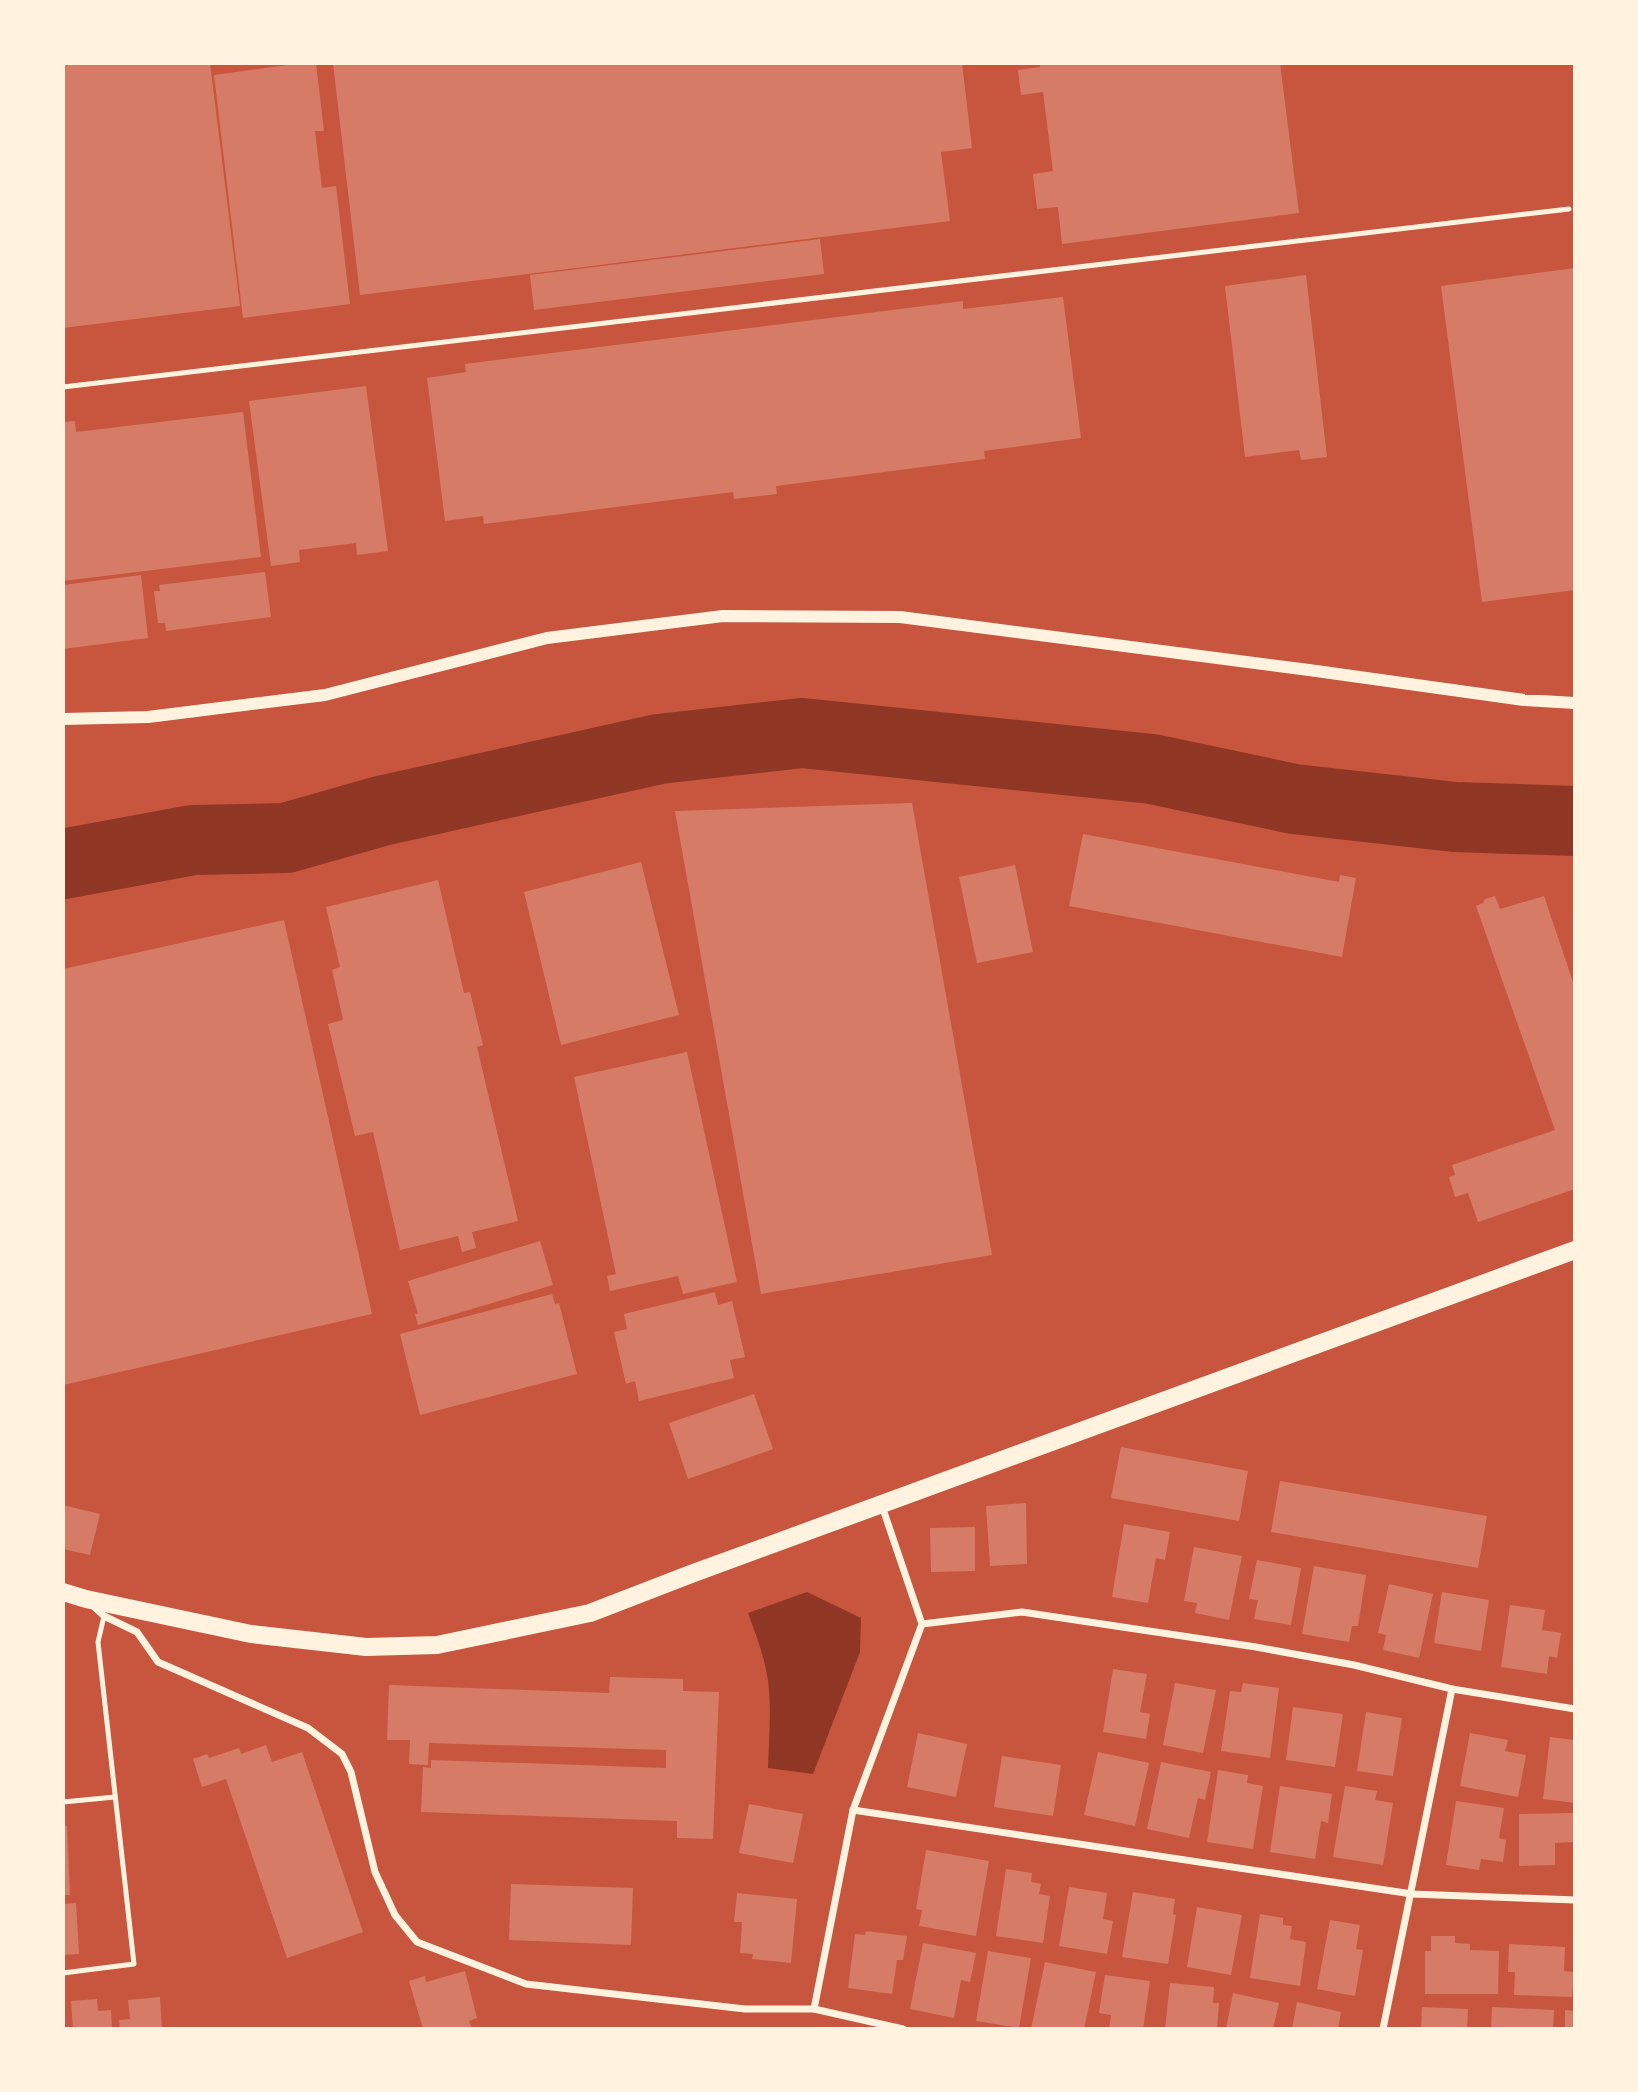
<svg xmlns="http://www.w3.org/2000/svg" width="1638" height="2092" font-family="Lato,sans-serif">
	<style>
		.water { fill: #8f3625 }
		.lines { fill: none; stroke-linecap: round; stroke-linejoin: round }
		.river { stroke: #8f3625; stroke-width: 70 }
		.building { fill: #d67c66 }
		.service { stroke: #fff3e0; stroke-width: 5 }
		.minor { stroke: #fff3e0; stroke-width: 7 }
		.tertiary { stroke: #fff3e0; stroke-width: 12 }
		.primary { stroke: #fff3e0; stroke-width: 18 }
	</style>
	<rect width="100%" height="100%" fill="#c8553d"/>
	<path class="water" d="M 807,1592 L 861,1618 L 860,1652 L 813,1774 L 768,1768 C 769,1734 773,1698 765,1665 C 761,1647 754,1630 748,1613 Z"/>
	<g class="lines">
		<path class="river" d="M 63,864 L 193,840 L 286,838 L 381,811 L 659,749 L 802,733 L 1152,769 L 1294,799 L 1455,817 L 1575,821"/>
	</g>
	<g class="building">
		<path d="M 63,63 L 210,63 L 240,306 L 63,328 Z"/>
		<path d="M 303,63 L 316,63 L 324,131 L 315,131 L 322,188 L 336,186 L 350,304 L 243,318 L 214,75 Z"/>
		<path d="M 333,63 L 962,63 L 972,148 L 941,152 L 950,221 L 360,295 Z"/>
		<path d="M 1040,63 L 1280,63 L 1299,213 L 1062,244 L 1058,207 L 1037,209 L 1033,174 L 1053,171 L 1043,92 L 1021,95 L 1018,70 L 1040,67 Z"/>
		<path d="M 820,239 L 824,274 L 534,310 L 530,275 Z"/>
		<path d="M 1575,268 L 1575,590 L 1482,602 L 1441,286 Z"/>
		<path d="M 1306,275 L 1327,457 L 1301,460 L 1299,450 L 1245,457 L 1225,286 Z"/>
		<path d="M 1063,297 L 1081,438 L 984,451 L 985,459 L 776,486 L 777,494 L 734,499 L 733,492 L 484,524 L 483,516 L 445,521 L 427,378 L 466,372 L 465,364 L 963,301 L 963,309 Z"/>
		<path d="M 366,386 L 388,551 L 357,555 L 356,543 L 299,550 L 300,562 L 271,566 L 249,401 Z"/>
		<path d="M 243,412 L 261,557 L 63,581 L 63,422 L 75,421 L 76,432 Z"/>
		<path d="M 265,572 L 271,617 L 166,631 L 165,623 L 158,623 L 154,591 L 160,591 L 159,585 Z"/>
		<path d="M 141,575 L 148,638 L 63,649 L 63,585 Z"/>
		<path d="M 912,803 L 992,1255 L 761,1294 L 675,811 Z"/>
		<path d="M 1083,834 L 1339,882 L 1340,875 L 1356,878 L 1342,957 L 1069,906 Z"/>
		<path d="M 641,862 L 679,1015 L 561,1045 L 524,892 Z"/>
		<path d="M 1015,865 L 1033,952 L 977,963 L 959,877 Z"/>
		<path d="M 438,880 L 464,993 L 470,992 L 483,1045 L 477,1047 L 518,1221 L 472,1232 L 476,1248 L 462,1252 L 458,1236 L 400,1250 L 373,1132 L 355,1136 L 328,1024 L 343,1020 L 332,970 L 340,967 L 326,907 Z"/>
		<path d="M 1495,896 L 1500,909 L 1544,896 L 1575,988 L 1575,1189 L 1478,1222 L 1468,1193 L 1455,1197 L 1449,1177 L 1455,1175 L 1452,1165 L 1555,1130 L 1476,906 L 1483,903 L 1485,899 Z"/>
		<path d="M 284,920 L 372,1314 L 63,1385 L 63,969 Z"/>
		<path d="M 687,1052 L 737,1282 L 683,1294 L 678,1276 L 610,1291 L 607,1276 L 616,1274 L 574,1077 Z"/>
		<path d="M 540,1241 L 553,1285 L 418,1325 L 415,1314 L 418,1314 L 408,1281 Z"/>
		<path d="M 715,1292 L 718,1305 L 732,1301 L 745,1357 L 730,1360 L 734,1378 L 639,1401 L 635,1381 L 626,1384 L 614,1332 L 627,1329 L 624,1314 Z"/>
		<path d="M 552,1294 L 555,1304 L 559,1303 L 577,1374 L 420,1415 L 400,1334 Z"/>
		<path d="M 754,1394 L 773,1449 L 688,1479 L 669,1423 Z"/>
		<path d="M 1121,1447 L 1248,1471 L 1239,1521 L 1111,1498 Z"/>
		<path d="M 1280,1481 L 1487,1516 L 1478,1568 L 1271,1532 Z"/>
		<path d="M 1026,1503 L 1027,1564 L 990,1566 L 986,1506 Z"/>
		<path d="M 63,1505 L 100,1514 L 90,1555 L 63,1549 Z"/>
		<path d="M 1124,1524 L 1170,1532 L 1165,1560 L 1156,1558 L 1148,1603 L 1112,1597 Z"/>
		<path d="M 975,1527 L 975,1571 L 931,1572 L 930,1528 Z"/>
		<path d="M 1194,1547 L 1242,1556 L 1229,1620 L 1195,1613 L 1197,1603 L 1184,1601 Z"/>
		<path d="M 1257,1560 L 1301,1568 L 1291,1625 L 1254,1619 L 1258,1600 L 1249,1599 Z"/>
		<path d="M 1314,1566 L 1366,1575 L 1358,1626 L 1352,1626 L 1349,1642 L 1302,1634 Z"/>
		<path d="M 1389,1584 L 1433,1594 L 1419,1658 L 1383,1650 L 1386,1635 L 1378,1633 Z"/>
		<path d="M 1442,1592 L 1489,1600 L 1481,1651 L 1434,1643 Z"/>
		<path d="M 1510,1605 L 1545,1610 L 1542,1630 L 1561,1633 L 1557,1658 L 1549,1656 L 1547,1674 L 1501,1667 Z"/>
		<path d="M 1113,1669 L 1147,1674 L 1140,1712 L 1150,1714 L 1146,1739 L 1103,1732 Z"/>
		<path d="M 610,1677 L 683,1679 L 683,1691 L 719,1692 L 713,1839 L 677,1838 L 677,1821 L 421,1812 L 423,1767 L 431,1768 L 431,1760 L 666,1768 L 666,1750 L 429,1743 L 428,1765 L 409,1764 L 410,1740 L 387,1740 L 389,1685 L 609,1693 Z"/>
		<path d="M 1175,1683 L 1216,1690 L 1203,1753 L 1163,1745 Z"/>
		<path d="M 1243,1683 L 1279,1688 L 1270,1758 L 1221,1751 L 1230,1691 L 1241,1692 Z"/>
		<path d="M 1293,1707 L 1343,1714 L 1335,1767 L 1286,1760 Z"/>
		<path d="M 1366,1712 L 1402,1718 L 1393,1776 L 1357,1771 Z"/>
		<path d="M 918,1733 L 967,1744 L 956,1797 L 907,1787 Z"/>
		<path d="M 1470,1733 L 1508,1740 L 1505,1751 L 1526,1755 L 1518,1797 L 1460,1786 Z"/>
		<path d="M 1550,1737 L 1575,1740 L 1575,1803 L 1543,1799 Z"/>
		<path d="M 266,1745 L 272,1762 L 302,1752 L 363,1932 L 287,1958 L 226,1779 L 202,1787 L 193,1759 L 207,1754 L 209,1758 L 239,1748 L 241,1754 Z"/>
		<path d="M 1098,1752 L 1149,1763 L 1135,1826 L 1084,1815 Z"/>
		<path d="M 1002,1756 L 1061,1765 L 1053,1816 L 994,1807 Z"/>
		<path d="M 1161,1762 L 1211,1772 L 1205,1800 L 1198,1798 L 1189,1838 L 1147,1829 Z"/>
		<path d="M 1218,1770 L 1248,1775 L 1247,1783 L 1263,1786 L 1253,1849 L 1207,1842 Z"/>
		<path d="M 1280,1786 L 1332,1794 L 1328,1823 L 1321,1821 L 1315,1859 L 1270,1852 Z"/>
		<path d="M 1345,1786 L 1377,1791 L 1375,1800 L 1393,1803 L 1383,1865 L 1333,1857 Z"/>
		<path d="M 1456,1801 L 1504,1808 L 1499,1838 L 1506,1840 L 1503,1862 L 1481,1859 L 1479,1870 L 1446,1865 Z"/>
		<path d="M 749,1804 L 803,1814 L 793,1863 L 739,1853 Z"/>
		<path d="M 1575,1813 L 1575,1842 L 1555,1843 L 1555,1865 L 1519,1866 L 1519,1814 Z"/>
		<path d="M 63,1826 L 67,1826 L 70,1895 L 63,1895 Z"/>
		<path d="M 926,1850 L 989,1861 L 976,1936 L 919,1926 L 922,1910 L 916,1909 Z"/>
		<path d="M 1006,1869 L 1032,1873 L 1031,1882 L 1041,1884 L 1039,1894 L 1050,1896 L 1043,1943 L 996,1936 Z"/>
		<path d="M 511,1884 L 633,1888 L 631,1945 L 509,1940 Z"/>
		<path d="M 1069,1887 L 1107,1893 L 1103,1919 L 1113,1921 L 1107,1954 L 1059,1946 Z"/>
		<path d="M 1133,1892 L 1175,1899 L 1173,1914 L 1176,1915 L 1168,1964 L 1122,1957 Z"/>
		<path d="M 737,1893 L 797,1899 L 791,1963 L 752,1959 L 753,1954 L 740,1953 L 742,1922 L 734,1922 Z"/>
		<path d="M 76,1903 L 79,1954 L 63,1955 L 63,1904 Z"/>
		<path d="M 1197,1907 L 1242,1915 L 1231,1975 L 1187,1967 Z"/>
		<path d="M 1260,1914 L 1283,1918 L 1283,1925 L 1292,1926 L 1290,1939 L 1306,1942 L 1300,1986 L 1250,1978 Z"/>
		<path d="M 1330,1920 L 1360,1925 L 1356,1949 L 1363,1950 L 1355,1996 L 1317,1989 Z"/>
		<path d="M 866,1931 L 907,1936 L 903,1960 L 897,1960 L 892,1994 L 848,1988 L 855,1934 L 865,1935 Z"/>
		<path d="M 1431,1936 L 1455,1936 L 1455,1943 L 1470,1944 L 1470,1950 L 1499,1951 L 1498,1994 L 1425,1994 L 1425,1951 L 1431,1951 Z"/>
		<path d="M 923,1943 L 976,1953 L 970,1982 L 961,1980 L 954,2018 L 910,2009 Z"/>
		<path d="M 1509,1944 L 1565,1947 L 1564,1971 L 1574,1972 L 1572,1997 L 1514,1995 L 1515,1972 L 1508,1972 Z"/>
		<path d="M 988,1951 L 1031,1958 L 1019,2028 L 976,2021 Z"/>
		<path d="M 1045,1962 L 1096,1972 L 1084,2029 L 1031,2029 Z"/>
		<path d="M 465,1971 L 477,2018 L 469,2021 L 472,2029 L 423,2029 L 409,1981 L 425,1976 L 426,1982 Z"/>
		<path d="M 1105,1975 L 1150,1981 L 1143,2029 L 1109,2029 L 1111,2015 L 1099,2013 Z"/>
		<path d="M 1170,1983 L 1214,1987 L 1213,2003 L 1219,2003 L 1217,2029 L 1165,2029 Z"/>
		<path d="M 1233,1993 L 1279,2003 L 1273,2029 L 1226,2029 Z"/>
		<path d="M 160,1997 L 162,2029 L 120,2029 L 119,2020 L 130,2019 L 128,2000 Z"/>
		<path d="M 97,1999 L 98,2011 L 111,2010 L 112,2029 L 73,2029 L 71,2001 Z"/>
		<path d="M 1297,2002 L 1341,2012 L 1338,2029 L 1292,2029 Z"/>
		<path d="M 1422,2007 L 1468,2009 L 1467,2029 L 1421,2029 Z"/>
		<path d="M 1492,2007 L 1554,2010 L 1553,2029 L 1491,2029 Z"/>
		<path d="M 1565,2010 L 1575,2011 L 1575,2029 L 1565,2029 Z"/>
	</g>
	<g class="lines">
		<g class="service">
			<path d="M 63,387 L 1569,209"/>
			<path d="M 63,1802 L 115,1797"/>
			<path d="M 63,1973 L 134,1964 L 98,1642 L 104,1616"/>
		</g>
		<g class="minor">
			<path d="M 882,1506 L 922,1624 L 853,1810 L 814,2009 L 903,2029"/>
			<path d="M 91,1604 L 104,1616 L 137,1632 L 158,1662 L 308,1728 L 342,1754 L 351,1772 L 375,1872 L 395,1915 L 417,1942 L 526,1984 L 745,2009 L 814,2009"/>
			<path d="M 922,1624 L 1022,1612 L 1256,1647 L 1354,1665 L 1452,1689 L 1383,2029"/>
			<path d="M 1452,1689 L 1575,1709"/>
			<path d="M 853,1810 L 1412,1894 L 1575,1900"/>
		</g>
		<path class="tertiary" d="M 63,719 L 148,717 L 325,695 L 547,638 L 723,616 L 900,617 L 1309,670 L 1524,700 L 1575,703"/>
		<path class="primary" d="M 63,1592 L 86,1599 L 251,1634 L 366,1647 L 437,1645 L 590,1613 L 691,1574 L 1575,1250"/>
	</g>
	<rect width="1638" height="2092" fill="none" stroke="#fff3e0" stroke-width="130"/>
</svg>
